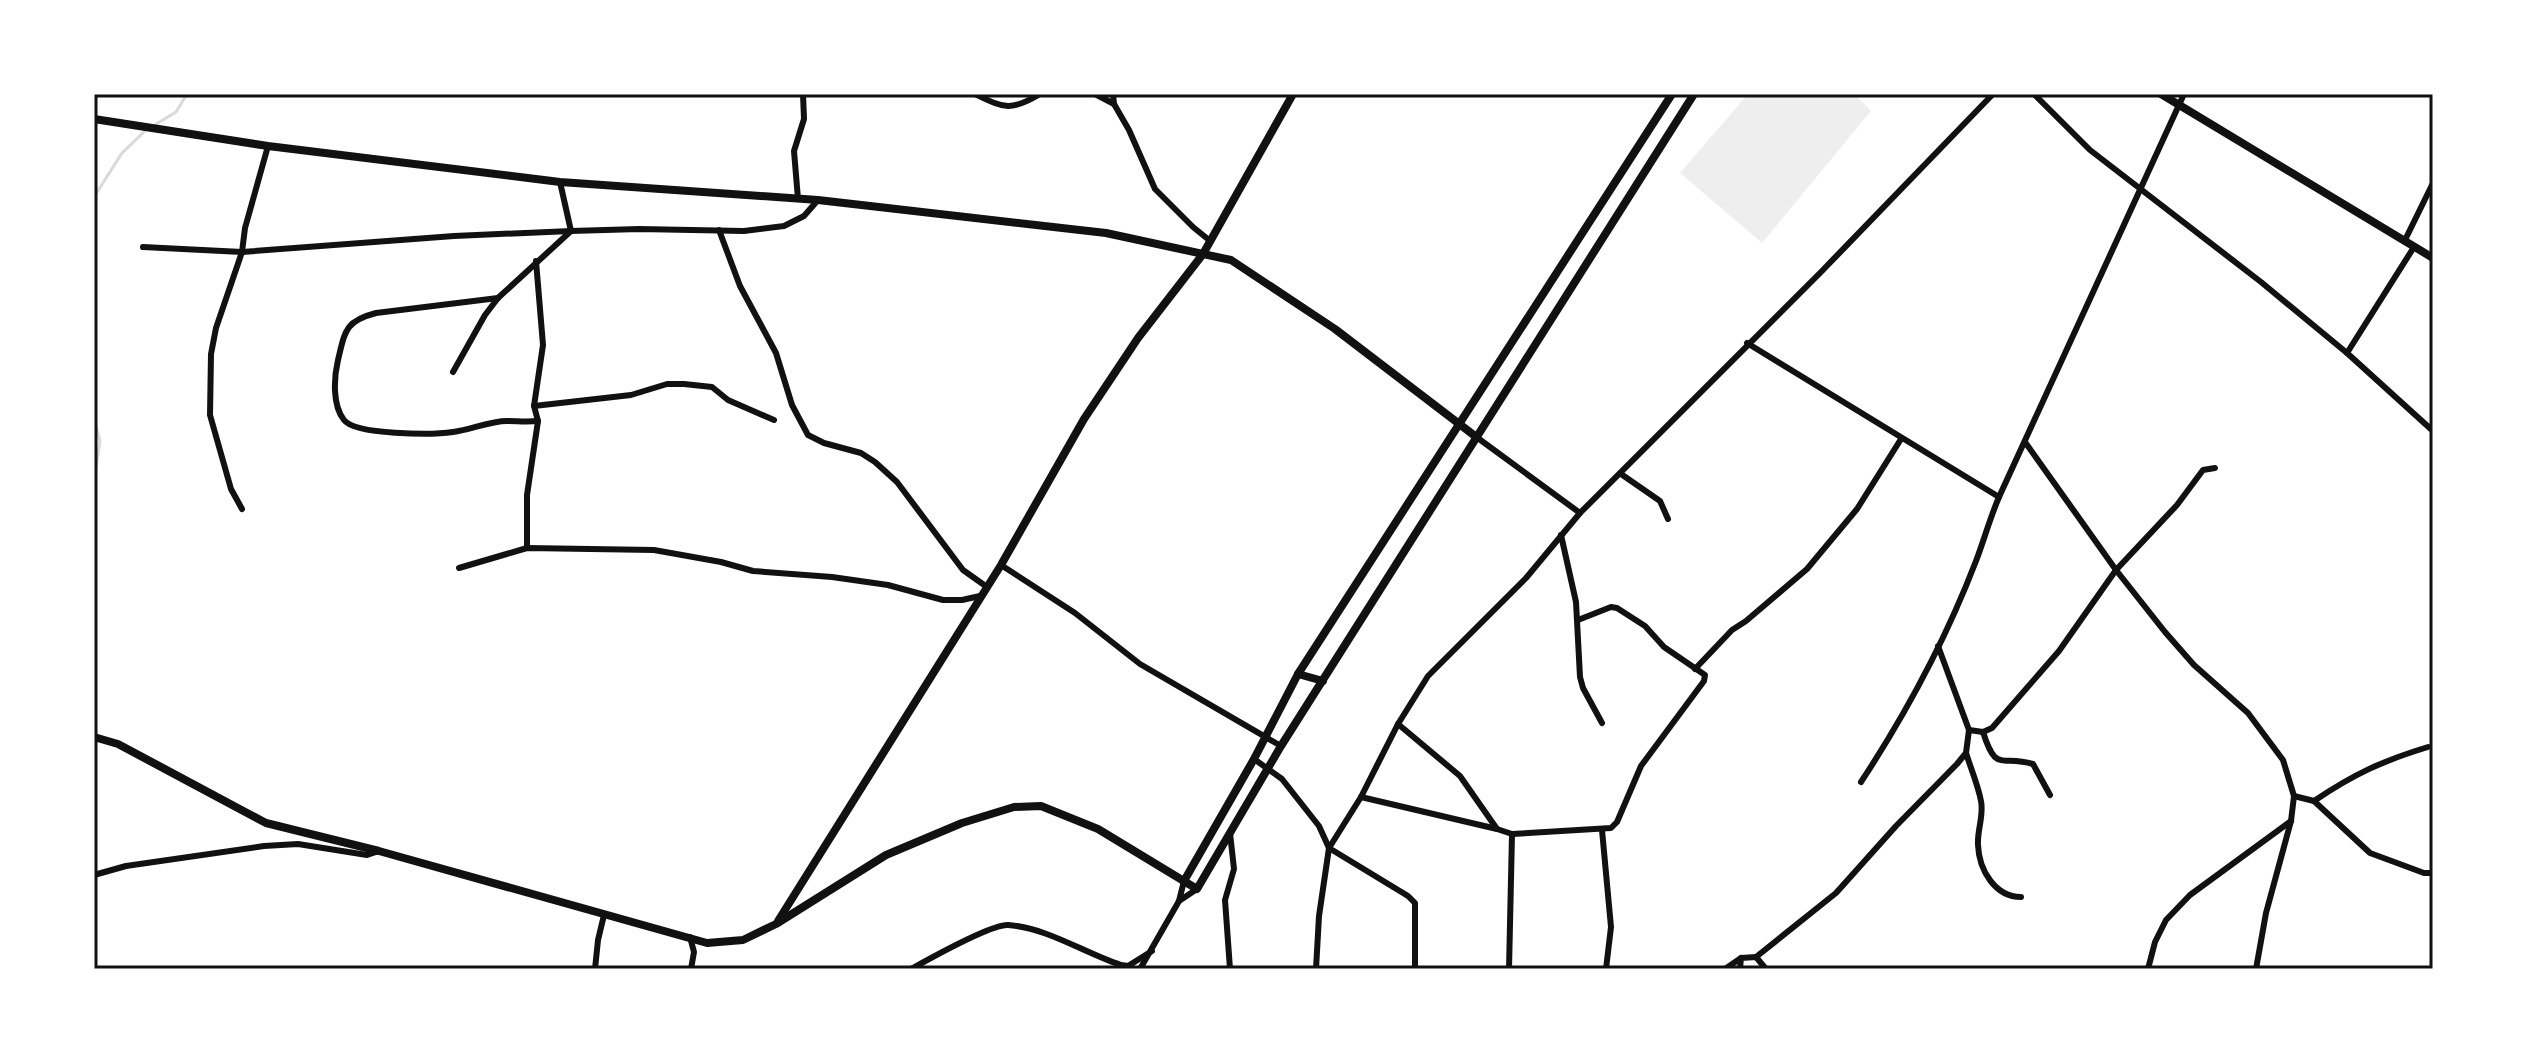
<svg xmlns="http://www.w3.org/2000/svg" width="2527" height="1063" font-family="'IBM Plex Sans',sans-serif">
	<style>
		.green { fill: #eee }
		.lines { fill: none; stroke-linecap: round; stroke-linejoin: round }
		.stream { stroke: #d9d9d9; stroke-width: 3 }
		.minor { stroke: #111; stroke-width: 6 }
		.tertiary { stroke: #111; stroke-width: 8 }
		.neatline { fill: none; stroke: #111; stroke-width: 3 }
	</style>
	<rect width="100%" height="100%" fill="#fff"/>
	<path class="green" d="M 1748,94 L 1854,94 L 1871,111 L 1762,243 L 1680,173 Z"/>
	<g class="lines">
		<g class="stream">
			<path d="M 153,126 L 176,112 L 187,94"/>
			<path d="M 94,197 L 122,153 L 146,130"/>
			<path d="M 94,419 L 100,441 L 94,480"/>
		</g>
		<g class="minor">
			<path d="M 975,94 C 1004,108 1010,112 1040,94"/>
			<path d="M 1095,94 L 1114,104"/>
			<path d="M 1113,94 L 1114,104 L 1129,130 L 1155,189 L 1193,227 L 1209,240"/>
			<path d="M 2034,94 L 2090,150 L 2261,282 L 2347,353 L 2433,431"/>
			<path d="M 798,199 L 794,151 L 804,119 L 803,94"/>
			<path d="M 719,230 L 740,286 L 776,353 L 792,405 L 808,435 L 824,443 L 861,453 L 875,462 L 897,482 L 963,570 L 987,587"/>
			<path d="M 2405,240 L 2433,183"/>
			<path d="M 143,247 L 242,252 L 454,236 L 571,231 L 639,229 L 744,231 L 784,226 L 804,216 L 818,200"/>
			<path d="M 498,298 L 376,313 C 345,321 345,331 338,360 C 334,377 332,405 344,420 C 355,435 433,435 453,432 C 471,430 489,421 507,421 C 517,421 527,422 538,421 L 534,406 L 543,345 L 536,261"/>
			<path d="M 1747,343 L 1999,497"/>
			<path d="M 2347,353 L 2414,247"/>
			<path d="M 453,372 L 485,315 L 498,298 L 571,231 L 560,182"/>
			<path d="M 534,406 L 631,395 L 667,384 L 684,384 L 712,387 L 728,400 L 774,420"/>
			<path d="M 1475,436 L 1580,513"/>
			<path d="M 2025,442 L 2116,570 L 2165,632 L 2194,665 L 2248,713 L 2283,760 L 2294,796 L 2291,821 L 2266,913 L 2256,969"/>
			<path d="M 1621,474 L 1660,501 L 1668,519"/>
			<path d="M 242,509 L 231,489 L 210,415 L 211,354 L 216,328 L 242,252 L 245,228 L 268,146"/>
			<path d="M 1561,535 L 1576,602 L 1580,677 L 1583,688 L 1602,723"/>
			<path d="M 527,548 L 527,495 L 538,421"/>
			<path d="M 1001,565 L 1075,613 L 1140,664 L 1281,746"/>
			<path d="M 459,568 L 527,548 L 654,550 L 721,562 L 753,571 L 832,577 L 888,585 L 943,600 L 962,600 L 980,596"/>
			<path d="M 1938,646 L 1969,730 L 1983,732 L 1992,728 L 2059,651 L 2116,570 L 2177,505 L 2203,470 L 2215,468"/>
			<path d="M 1695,669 L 1732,630 L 1746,621 L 1807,569 L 1857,509 L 1901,439"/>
			<path d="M 1398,724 L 1361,797 L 1329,848 L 1408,896 L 1415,903 L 1415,969"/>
			<path d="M 1983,732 C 1996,773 2000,755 2033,764 L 2050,795"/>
			<path d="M 1966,753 C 1971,769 1978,785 1981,801 C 1984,816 1977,830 1978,845 C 1979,870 1995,897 2021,897"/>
			<path d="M 1254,759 L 1282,779 L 1319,826 L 1329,848 L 1319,916 L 1316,969"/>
			<path d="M 1861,782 C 1907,712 1946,639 1976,561 C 1984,540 1990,518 1999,497 L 2184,94"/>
			<path d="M 2294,796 L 2314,801 C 2354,774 2382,761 2428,747"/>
			<path d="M 1361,797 L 1497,829"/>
			<path d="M 2314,801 L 2370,853 L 2424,873 L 2433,873"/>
			<path d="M 1602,830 L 1611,927 L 1606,969"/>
			<path d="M 1512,834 L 1611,828 L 1617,822 L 1641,766 L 1704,681 L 1705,675 L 1664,647 L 1645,626 L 1617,608 L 1611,607 L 1578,620"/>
			<path d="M 94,875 L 126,866 L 264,846 L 298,844 L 367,855 L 379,851"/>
			<path d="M 1179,901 L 1197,889"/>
			<path d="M 690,937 L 694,952 L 691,969"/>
			<path d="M 1756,957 L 1836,893 L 1896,826 L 1957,764 L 1966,753 L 1969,730"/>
			<path d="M 595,969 L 598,940 L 604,915"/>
			<path d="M 911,969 C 929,959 991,924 1008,925 C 1048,928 1084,953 1121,965 L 1128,966 L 1152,951"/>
			<path d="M 1140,969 L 1179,901 L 1184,881"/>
			<path d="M 1230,969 L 1225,900 L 1234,869 L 1230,833"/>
			<path d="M 1509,969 L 1512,834 L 1497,829 L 1460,776 L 1398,724 L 1428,676 L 1526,578 L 1580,513 L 1821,272 L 1993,94"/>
			<path d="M 1725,969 L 1741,958"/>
			<path d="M 1740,969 L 1741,958 L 1756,957 L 1766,969"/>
			<path d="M 2148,969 L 2155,942 L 2166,920 L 2190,895 L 2291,821"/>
		</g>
		<g class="tertiary">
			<path d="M 2161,94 L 2433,258"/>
			<path d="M 94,119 L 268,146 L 560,182 L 818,200 L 1106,233 L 1231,260 L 1335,329 L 1475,436"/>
			<path d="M 1298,674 L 1323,681"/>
			<path d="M 94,737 L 118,744 L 266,823 L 379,851 L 707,943 L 743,940 L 776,924 L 886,855 L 962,823 L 1014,807 L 1041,806 L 1098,829 L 1197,889 L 1281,746 L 1694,94"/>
			<path d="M 1184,881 L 1254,759 L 1298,674 L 1672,94"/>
			<path d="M 778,921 L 1001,565 L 1084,419 L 1138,338 L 1203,254 L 1293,94"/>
		</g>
	</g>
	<rect width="2527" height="1063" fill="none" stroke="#ffffff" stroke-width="192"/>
	<rect x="96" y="96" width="2335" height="871" class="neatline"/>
</svg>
